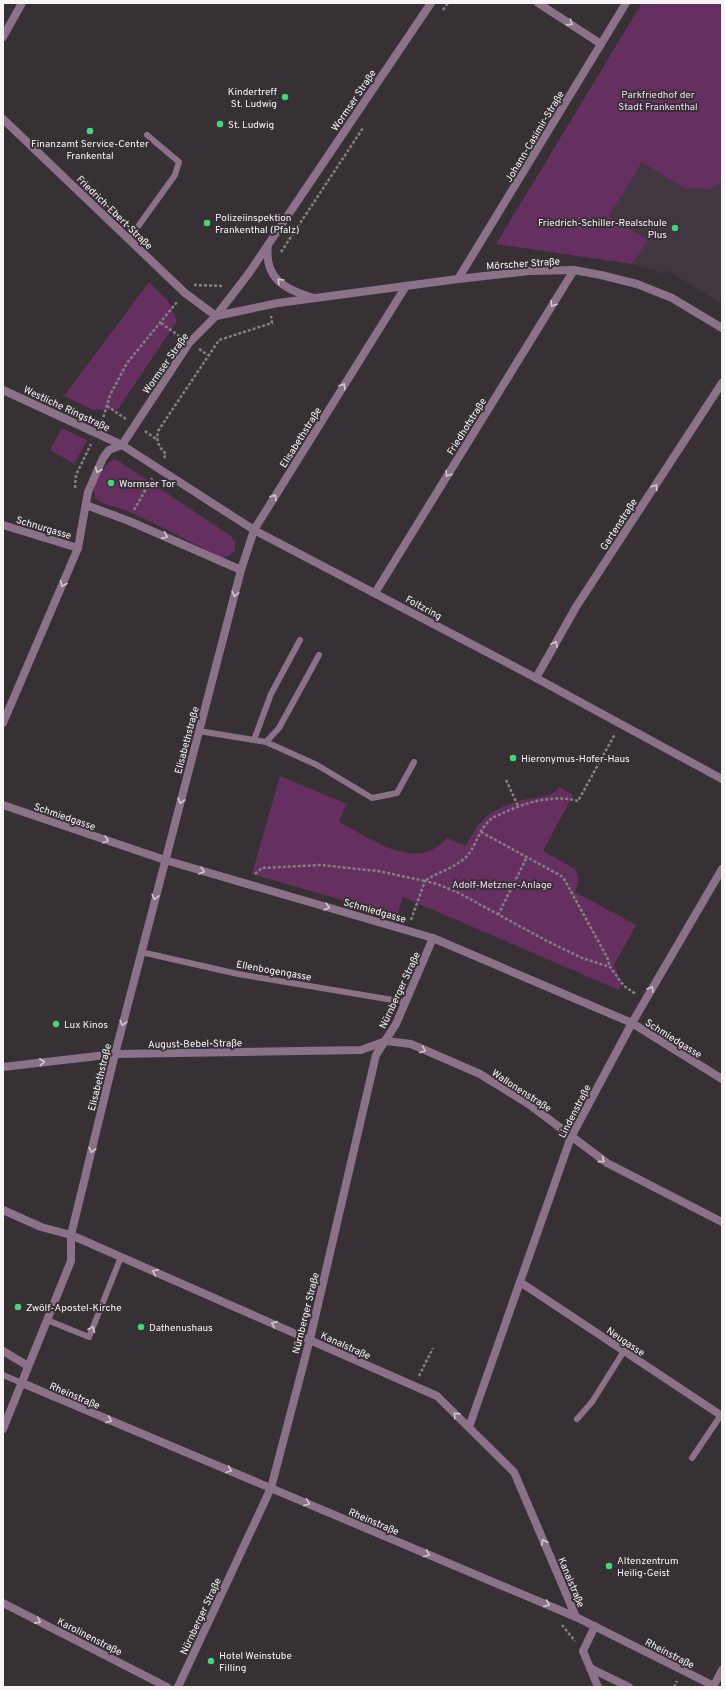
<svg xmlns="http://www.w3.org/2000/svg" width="725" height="1690" font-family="Overpass,sans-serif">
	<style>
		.built { fill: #423640 }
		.green { fill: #65305f }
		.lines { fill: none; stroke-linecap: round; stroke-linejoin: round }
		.path { stroke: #857f84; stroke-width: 2.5; stroke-dasharray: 3 2; stroke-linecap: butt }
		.service { stroke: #8c7288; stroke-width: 6 }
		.pedestrian { stroke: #8c7288; stroke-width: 8 }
		.minor { stroke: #8c7288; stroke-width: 8 }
		.tertiary { stroke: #8c7288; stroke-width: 8 }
		.oneway { stroke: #d2c6d0 }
		.poi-dot { fill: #43d77b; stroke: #373136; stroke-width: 1.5 }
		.labels { text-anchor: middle; stroke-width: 4; stroke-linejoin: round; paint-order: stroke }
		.poi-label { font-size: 10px; fill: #f7f3f6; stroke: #373136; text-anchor: start }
		.park-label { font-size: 10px; fill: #f6d4f0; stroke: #373136 }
		.street-label { font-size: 10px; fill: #f7f3f6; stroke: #373136 }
	</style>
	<rect width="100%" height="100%" fill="#373136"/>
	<path class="built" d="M 642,162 L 684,188 L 721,183 L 722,181 L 722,304 L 666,270 L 663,273 L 659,273 L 657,271 L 632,264 L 648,240 L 609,216 Z"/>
	<g class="green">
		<path d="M 642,3 L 722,3 L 722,181 L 711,189 L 684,188 L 642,162 L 609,216 L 648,240 L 632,264 L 496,244 Z"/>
		<path d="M 149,282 L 168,301 L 177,321 L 118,409 L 93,410 L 64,396 Z"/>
		<path d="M 62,428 L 87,440 L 74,464 L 50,450 Z"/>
		<path d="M 112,460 L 117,460 L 231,536 L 235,542 L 235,550 L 229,556 L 222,558 C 190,542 158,524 125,510 C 116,506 101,506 95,497 C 90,488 104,466 112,460 Z"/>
		<path d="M 280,776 L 347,804 L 339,822 C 371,838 416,874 447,838 L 466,846 C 473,834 478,822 490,814 C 499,808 509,804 519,801 C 531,797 552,799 559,787 L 573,795 L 543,851 L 575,869 L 579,880 L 575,892 L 636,925 L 614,965 L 621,983 L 619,990 L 403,897 L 397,916 L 252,874 Z"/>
	</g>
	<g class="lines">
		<g class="path">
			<path d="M 443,10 L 448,3"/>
			<path d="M 281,252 L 363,128"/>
			<path d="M 194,285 L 223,286"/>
			<path d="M 161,323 L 179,336"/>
			<path d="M 199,349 L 208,355"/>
			<path d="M 107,406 L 126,419"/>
			<path d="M 102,422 L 110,395 L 127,363 L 177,302"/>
			<path d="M 145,431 L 156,439"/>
			<path d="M 164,458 L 166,454 C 159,447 156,442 158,431 L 219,340 L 272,323 L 271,316"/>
			<path d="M 75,488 L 76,475 L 91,444"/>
			<path d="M 134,510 L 152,478"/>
			<path d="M 506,780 L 518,806"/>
			<path d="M 481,832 L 563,877 L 607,957 L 610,967"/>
			<path d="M 255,874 L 262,868 L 320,865 L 378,871 L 425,881 C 437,872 453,869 465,858 C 476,848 478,830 490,820 C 492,817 497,816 501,814 C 524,803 552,794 578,801 L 615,734"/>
			<path d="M 498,915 L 527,857"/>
			<path d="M 411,920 L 425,881 L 437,884 L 457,892 L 547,941 L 582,958 L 610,967 L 624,986 L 636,994"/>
			<path d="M 419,1376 L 433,1348"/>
			<path d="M 562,1625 L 575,1641"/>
			<path d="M 674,1687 L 677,1681"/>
		</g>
		<g class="service">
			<path d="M 129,239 L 175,175 L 179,162 L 147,135"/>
			<path d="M 199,731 L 266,742 L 317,765 L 372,798 L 397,793 L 414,762"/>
			<path d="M 254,740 L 271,694 L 300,640"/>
			<path d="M 266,742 L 279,728 L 319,655"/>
			<path d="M 141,952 L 238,974 L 405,1002"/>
			<path d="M 47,1320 L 89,1337 L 121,1257"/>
			<path d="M 3,1375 L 22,1383"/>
			<path d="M 577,1419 L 592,1402 L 624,1351"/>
			<path d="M 692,1458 L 721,1415"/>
		</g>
		<path class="pedestrian" d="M 3,1351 L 28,1366"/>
		<g class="minor">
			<path d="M 538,3 L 601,44"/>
			<path d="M 3,37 L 22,3"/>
			<path d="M 3,119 L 185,293 L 216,316 L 278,303 L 458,279 L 529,271 L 574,270 L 601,275 L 637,284 L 672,298 L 722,328"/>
			<path d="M 268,245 C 264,277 283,289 311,297"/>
			<path d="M 458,279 L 626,3"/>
			<path d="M 3,390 L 122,445"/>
			<path d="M 86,505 L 129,521 L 241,570"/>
			<path d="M 3,525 L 78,548"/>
			<path d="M 375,593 L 574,270"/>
			<path d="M 536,678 L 576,607 L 722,383"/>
			<path d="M 3,723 L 78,548 L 88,492 L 103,458 L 109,450 L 122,445"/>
			<path d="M 3,805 L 165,860 L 433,938 L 632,1023 L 722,1079"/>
			<path d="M 3,1067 L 115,1054 L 361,1050 L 386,1041 L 411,1044 L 480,1074 L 530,1105 L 607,1163 L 722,1222"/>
			<path d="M 3,1210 L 41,1227 L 71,1235 L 437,1396 L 514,1472 L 576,1617"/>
			<path d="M 520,1282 L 722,1416"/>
			<path d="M 22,1383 L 576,1617 L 714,1686"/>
			<path d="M 469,1427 L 571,1137 L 632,1023 L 722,869"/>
			<path d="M 3,1429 L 71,1261 L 71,1235 L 115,1054 L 241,570 L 254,530 L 406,286"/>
			<path d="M 3,1603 L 167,1687"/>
			<path d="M 595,1626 L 583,1651 L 598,1687"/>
			<path d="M 590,1668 L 629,1687"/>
			<path d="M 178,1687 L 271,1488 L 310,1339 L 376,1055 L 396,1024 L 433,938"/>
		</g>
		<g class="tertiary">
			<path d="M 431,3 L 249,273 L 216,316 L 189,343 L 122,445 L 254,530 L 536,678 L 722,779"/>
			<path d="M 713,1687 L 722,1670"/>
		</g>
	</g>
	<defs><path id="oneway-chevron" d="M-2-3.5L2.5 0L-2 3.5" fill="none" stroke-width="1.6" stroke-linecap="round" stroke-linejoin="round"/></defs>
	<g class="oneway">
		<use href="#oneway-chevron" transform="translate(570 23) rotate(33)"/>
		<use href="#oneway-chevron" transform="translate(280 281) rotate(-135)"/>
		<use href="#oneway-chevron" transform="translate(553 304) rotate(122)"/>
		<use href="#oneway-chevron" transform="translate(343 386) rotate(-58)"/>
		<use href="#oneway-chevron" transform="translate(98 470) rotate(113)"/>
		<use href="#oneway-chevron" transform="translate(448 474) rotate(122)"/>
		<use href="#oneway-chevron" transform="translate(655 487) rotate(-57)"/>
		<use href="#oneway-chevron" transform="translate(274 497) rotate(-58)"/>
		<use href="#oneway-chevron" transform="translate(165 536) rotate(24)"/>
		<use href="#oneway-chevron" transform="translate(63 584) rotate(113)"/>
		<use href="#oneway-chevron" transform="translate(235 594) rotate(105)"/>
		<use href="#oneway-chevron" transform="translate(555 644) rotate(-60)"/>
		<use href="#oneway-chevron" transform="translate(181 801) rotate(105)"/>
		<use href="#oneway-chevron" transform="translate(106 840) rotate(19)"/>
		<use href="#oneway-chevron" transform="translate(202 871) rotate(16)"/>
		<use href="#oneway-chevron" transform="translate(155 897) rotate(104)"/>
		<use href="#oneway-chevron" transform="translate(327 907) rotate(16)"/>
		<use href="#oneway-chevron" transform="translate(651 989) rotate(-60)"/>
		<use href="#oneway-chevron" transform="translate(123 1023) rotate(104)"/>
		<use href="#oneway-chevron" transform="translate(423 1050) rotate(23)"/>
		<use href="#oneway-chevron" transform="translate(42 1062) rotate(-6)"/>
		<use href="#oneway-chevron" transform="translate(92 1150) rotate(104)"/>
		<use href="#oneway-chevron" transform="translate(602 1160) rotate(36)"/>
		<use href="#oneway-chevron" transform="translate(155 1272) rotate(-156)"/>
		<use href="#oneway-chevron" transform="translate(274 1324) rotate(-156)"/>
		<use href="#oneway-chevron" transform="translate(92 1329) rotate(-68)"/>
		<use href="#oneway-chevron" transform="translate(456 1415) rotate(-136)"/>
		<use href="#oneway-chevron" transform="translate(109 1420) rotate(23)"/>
		<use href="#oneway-chevron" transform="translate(229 1470) rotate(23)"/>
		<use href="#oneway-chevron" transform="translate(307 1503) rotate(23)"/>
		<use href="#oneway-chevron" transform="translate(544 1542) rotate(-113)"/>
		<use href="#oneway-chevron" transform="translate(427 1554) rotate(23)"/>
		<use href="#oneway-chevron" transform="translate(547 1604) rotate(23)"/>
		<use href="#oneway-chevron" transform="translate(38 1621) rotate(27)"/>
	</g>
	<g class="poi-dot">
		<circle cx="285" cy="97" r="4"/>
		<circle cx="220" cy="124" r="4"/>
		<circle cx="90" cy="131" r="4"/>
		<circle cx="207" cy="223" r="4"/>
		<circle cx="675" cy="228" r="4"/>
		<circle cx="111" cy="483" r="4"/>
		<circle cx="513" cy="758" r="4"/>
		<circle cx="56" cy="1024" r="4"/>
		<circle cx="18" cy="1307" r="4"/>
		<circle cx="141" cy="1327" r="4"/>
		<circle cx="609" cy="1566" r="4"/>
		<circle cx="211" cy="1661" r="4"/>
	</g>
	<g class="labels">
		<g class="poi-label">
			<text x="277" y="95" text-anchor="end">Kindertreff<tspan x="277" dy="12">St. Ludwig</tspan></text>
			<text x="228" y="128">St. Ludwig</text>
			<text x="90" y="147" text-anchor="middle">Finanzamt Service-Center<tspan x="90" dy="12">Frankental</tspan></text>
			<text x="215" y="221">Polizeiinspektion<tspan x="215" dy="12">Frankenthal (Pfalz)</tspan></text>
			<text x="667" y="226" text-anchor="end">Friedrich-Schiller-Realschule<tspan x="667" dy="12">Plus</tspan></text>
			<text x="119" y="487">Wormser Tor</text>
			<text x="521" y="762">Hieronymus-Hofer-Haus</text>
			<text x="64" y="1028">Lux Kinos</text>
			<text x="26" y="1311">Zwölf-Apostel-Kirche</text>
			<text x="149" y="1331">Dathenushaus</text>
			<text x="617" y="1564">Altenzentrum<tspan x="617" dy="12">Heilig-Geist</tspan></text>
			<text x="219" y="1659">Hotel Weinstube<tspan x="219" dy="12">Filling</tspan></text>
		</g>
		<g class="park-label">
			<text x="658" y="98">Parkfriedhof der<tspan x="658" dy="12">Stadt Frankenthal</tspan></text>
			<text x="502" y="888">Adolf-Metzner-Anlage</text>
		</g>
		<g class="street-label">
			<text transform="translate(353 100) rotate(-56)" y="4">Wormser Straße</text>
			<text transform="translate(534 136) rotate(-59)" y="4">Johann-Casimir-Straße</text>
			<text transform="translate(115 212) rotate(44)" y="4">Friedrich-Ebert-Straße</text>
			<text transform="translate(523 263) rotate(-4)" y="4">Mörscher Straße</text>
			<text transform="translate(165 363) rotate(-55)" y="4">Wormser Straße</text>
			<text transform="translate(67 408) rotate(25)" y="4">Westliche Ringstraße</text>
			<text transform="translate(466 426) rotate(-58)" y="4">Friedhofstraße</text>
			<text transform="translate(300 437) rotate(-58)" y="4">Elisabethstraße</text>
			<text transform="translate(618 524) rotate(-57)" y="4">Gartenstraße</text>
			<text transform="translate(44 527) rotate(17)" y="4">Schnurgasse</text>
			<text transform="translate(424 607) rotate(28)" y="4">Foltzring</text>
			<text transform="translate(186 740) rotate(-75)" y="4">Elisabethstraße</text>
			<text transform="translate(65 816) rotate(19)" y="4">Schmiedgasse</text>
			<text transform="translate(375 910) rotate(16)" y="4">Schmiedgasse</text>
			<text transform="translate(274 970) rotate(10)" y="4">Ellenbogengasse</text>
			<text transform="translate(399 990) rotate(-65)" y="4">Nürnberger Straße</text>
			<text transform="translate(674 1038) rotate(32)" y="4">Schmiedgasse</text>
			<text transform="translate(195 1043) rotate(-1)" y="4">August-Bebel-Straße</text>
			<text transform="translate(99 1077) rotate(-76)" y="4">Elisabethstraße</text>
			<text transform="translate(522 1090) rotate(33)" y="4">Wallonenstraße</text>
			<text transform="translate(574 1111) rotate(-63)" y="4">Lindenstraße</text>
			<text transform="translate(305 1313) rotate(-76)" y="4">Nürnberger Straße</text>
			<text transform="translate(626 1341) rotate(34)" y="4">Neugasse</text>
			<text transform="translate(346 1345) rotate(24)" y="4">Kanalstraße</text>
			<text transform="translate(75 1395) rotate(23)" y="4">Rheinstraße</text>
			<text transform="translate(374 1521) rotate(23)" y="4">Rheinstraße</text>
			<text transform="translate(572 1582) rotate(67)" y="4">Kanalstraße</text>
			<text transform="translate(200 1616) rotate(-65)" y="4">Nürnberger Straße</text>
			<text transform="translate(90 1636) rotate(27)" y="4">Karolinenstraße</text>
			<text transform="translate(670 1653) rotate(27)" y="4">Rheinstraße</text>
		</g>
	</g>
	<rect width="725" height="1690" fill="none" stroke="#f7f3f6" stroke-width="8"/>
</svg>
